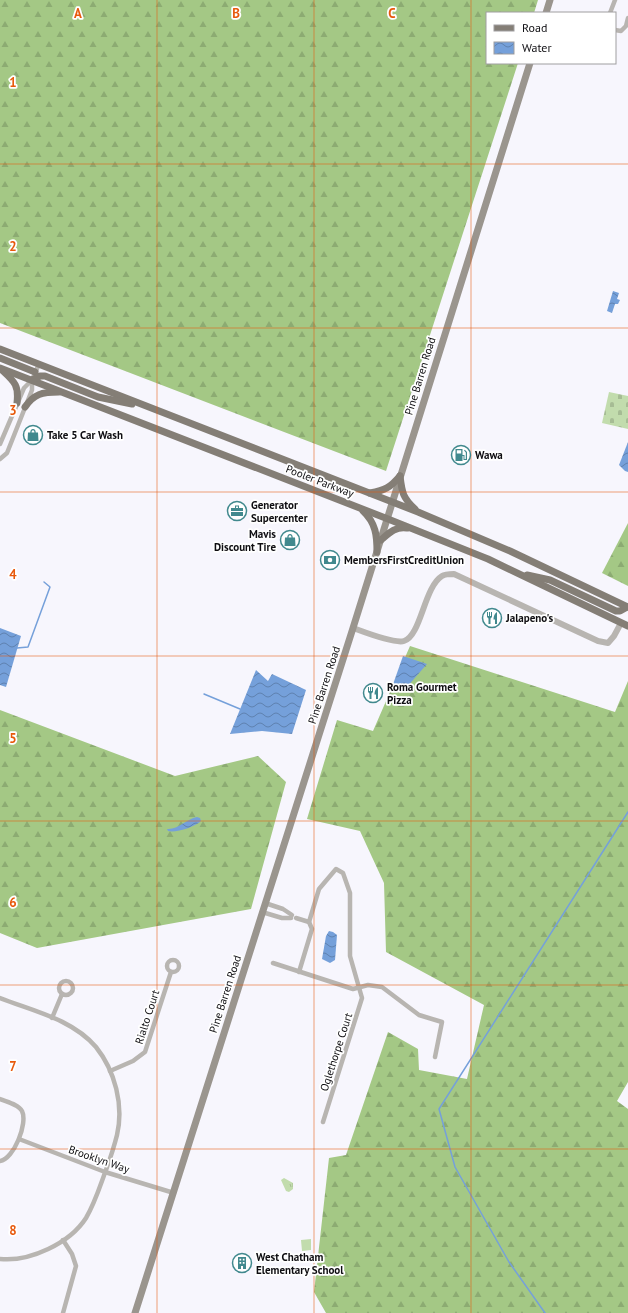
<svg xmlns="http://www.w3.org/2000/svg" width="628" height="1313" font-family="'PT Sans',sans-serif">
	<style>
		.grass { fill: url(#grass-tufts) }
		.forest { fill: url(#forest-firs) }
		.cemetery { fill: url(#cemetery-stones) }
		.water { fill: url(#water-waves) }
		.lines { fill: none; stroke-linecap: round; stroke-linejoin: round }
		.stream { stroke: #75a0da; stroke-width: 1.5 }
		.minor { stroke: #b8b5b1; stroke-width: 4.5 }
		.tertiary { stroke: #b8b5b1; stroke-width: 6 }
		.secondary { stroke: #9a958e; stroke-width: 7 }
		.primary { stroke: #847e76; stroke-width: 7 }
		.grid { fill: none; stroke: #e8590c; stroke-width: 1; stroke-opacity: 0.55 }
		.labels { text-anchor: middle; stroke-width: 3.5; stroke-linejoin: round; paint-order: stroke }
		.street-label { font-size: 11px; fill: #0e0d11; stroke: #fff }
		.poi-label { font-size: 11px; font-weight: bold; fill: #0e0d11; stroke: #fff; text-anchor: start }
		.grid-label { font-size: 13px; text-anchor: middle; font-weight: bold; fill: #e8590c; stroke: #fff; stroke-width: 3.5; stroke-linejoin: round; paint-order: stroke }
	</style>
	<defs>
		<pattern id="grass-tufts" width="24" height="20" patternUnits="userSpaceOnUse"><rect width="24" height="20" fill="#c2dcad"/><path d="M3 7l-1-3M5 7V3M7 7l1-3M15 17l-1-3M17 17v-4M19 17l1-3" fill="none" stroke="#a6bc94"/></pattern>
		<pattern id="forest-firs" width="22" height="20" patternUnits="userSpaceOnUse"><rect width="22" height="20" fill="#a4c885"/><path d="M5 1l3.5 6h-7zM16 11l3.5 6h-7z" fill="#8cab72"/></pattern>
		<pattern id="cemetery-stones" width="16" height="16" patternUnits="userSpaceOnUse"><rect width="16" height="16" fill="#c2dcad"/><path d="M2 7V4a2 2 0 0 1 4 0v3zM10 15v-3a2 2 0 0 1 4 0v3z" fill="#a6bc94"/></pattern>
		<pattern id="water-waves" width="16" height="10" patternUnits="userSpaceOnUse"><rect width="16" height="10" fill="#75a0da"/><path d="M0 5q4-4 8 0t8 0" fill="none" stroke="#5e81af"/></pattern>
	</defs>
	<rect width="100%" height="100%" fill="#f7f6fd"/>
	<g class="grass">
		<path d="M 284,1178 L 293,1183 L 293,1189 L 289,1192 L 286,1191 L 281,1180 Z"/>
		<path d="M 311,1239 L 311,1250 L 302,1251 L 301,1240 Z"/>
	</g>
	<g class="forest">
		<path d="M 0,0 L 538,0 L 534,13 L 487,13 L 487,63 L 518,63 L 386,471 L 0,323 Z"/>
		<path d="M 628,523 L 628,586 L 602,573 Z"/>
		<path d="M 410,646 L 615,712 L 628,681 L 628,1082 L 617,1101 L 628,1109 L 628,1313 L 326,1313 L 314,1292 L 329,1158 L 346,1155 L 388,1032 L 418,1049 L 419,1070 L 467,1079 L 484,1005 L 386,952 L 384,883 L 360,831 L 307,819 L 337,720 L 373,731 Z"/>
		<path d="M 0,710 L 175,776 L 258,756 L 286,782 L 251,909 L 37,948 L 0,933 Z"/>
	</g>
	<path class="cemetery" d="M 609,392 L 628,396 L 628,429 L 602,423 Z"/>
	<g class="water">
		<path d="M 613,291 L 619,293 L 617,299 L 620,300 L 618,304 L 615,304 L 612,313 L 607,311 Z"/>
		<path d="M 628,442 L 628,472 L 625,471 L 619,465 Z"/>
		<path d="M 0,628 L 21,636 L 6,687 L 0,685 Z"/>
		<path d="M 403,656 L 427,664 L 406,688 L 391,690 Z"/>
		<path d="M 256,670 L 268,681 L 272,674 L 306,690 L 292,734 L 262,731 L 230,734 Z"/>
		<path d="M 197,817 L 200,818 L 201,821 C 195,827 176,833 168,831 L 167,829 C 178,830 186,819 197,817 Z"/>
		<path d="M 329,931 L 333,932 L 337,935 L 335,960 L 330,963 L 322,959 L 326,936 Z"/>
	</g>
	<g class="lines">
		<g class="stream">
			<path d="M 17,648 L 28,647 L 50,587 L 44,582"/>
			<path d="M 204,694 L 240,709"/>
			<path d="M 545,1313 L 509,1262 L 455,1167 L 439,1109 L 628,812"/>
		</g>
		<g class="minor">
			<path d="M 610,13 L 615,0"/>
			<path d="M 615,30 L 621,31 L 626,26 L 628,18"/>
			<path d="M 0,444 L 24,388 L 32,380"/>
			<path d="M 0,459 L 7,453 L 32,390 L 32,380 L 39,364"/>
			<path d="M 265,903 L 283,909 L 292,915"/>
			<path d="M 262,912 L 282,918 L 291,918"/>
			<path d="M 296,918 L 309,922 L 312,929 L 299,972"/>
			<path d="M 309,922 L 319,889 L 336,869 L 343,873 L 350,893 L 350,956 L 362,998 L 323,1122"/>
			<circle cx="173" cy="966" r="6"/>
			<path d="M 273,963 L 353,989 L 368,985 L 382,987 L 419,1015 L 442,1022 L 435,1057"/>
			<circle cx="66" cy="988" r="7"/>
			<path d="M 0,998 C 33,1011 72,1019 96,1047 C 115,1071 124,1105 117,1135 C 114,1147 110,1159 106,1170 C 100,1186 95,1203 86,1218 C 70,1243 30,1262 0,1259"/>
			<path d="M 52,1018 L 62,994"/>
			<path d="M 110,1071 L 133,1061 L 145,1052 L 171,972"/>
			<path d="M 0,1099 C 7,1102 18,1104 22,1111 C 28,1123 14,1159 0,1161"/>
			<path d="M 19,1139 L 105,1172 L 174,1193"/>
			<path d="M 63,1240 L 72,1254 L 76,1266 L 63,1313"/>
		</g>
		<path class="tertiary" d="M 353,628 C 364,632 394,644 404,641 C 421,636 424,587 442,576 C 445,574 450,574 454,574 L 598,641 L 608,643 L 614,636 L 621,623"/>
		<g class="secondary">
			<path d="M 546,13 L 550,0"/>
			<path d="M 135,1313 L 353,628 L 530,63"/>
		</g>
		<g class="primary">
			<path d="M 0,349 L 418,512 L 510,551 L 628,607"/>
			<path d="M 0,358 L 35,372"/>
			<path d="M 0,368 L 388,519 L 488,559 L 628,626"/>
			<path d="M 3,371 C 15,382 19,386 17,403"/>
			<path d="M 32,380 L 40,376 L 45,376 L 98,397 L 132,404"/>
			<path d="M 25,407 C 34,394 42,392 59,392"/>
			<path d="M 400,476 C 402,493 403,498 415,509"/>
			<path d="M 370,493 C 385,490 390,488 400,476"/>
			<path d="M 363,511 C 376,523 377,536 377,552"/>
			<path d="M 381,540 C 389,533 396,526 407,528"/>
			<path d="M 527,575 L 550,580 L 616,611 L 620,611 L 627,607"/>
		</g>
	</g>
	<path class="grid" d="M 157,0 L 157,1313M 314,0 L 314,1313M 471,0 L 471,1313M 0,164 L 628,164M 0,328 L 628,328M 0,492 L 628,492M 0,656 L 628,656M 0,821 L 628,821M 0,985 L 628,985M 0,1149 L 628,1149"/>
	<defs>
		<g id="shop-ring" transform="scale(1)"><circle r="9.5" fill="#fff" stroke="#41898e" stroke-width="1.5"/><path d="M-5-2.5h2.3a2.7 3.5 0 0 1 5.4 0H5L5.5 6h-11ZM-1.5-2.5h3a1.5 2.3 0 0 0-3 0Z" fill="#41898e"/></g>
		<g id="fuel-ring" transform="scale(1)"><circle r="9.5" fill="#fff" stroke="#41898e" stroke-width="1.5"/><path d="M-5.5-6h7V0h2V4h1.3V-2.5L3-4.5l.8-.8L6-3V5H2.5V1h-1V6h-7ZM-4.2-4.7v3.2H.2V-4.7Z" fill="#41898e"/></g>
		<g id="office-ring" transform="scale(1)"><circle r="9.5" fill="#fff" stroke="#41898e" stroke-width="1.5"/><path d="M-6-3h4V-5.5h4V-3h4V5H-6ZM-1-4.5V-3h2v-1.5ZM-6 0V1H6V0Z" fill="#41898e"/></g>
		<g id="bank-ring" transform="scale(1)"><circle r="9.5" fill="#fff" stroke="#41898e" stroke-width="1.5"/><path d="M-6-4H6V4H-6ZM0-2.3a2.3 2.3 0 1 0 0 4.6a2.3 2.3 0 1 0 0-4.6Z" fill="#41898e"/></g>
		<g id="restaurant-ring" transform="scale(1)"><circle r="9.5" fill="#fff" stroke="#41898e" stroke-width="1.5"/><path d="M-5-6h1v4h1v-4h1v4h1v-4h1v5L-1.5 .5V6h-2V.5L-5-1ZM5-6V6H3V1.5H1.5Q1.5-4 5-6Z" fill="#41898e"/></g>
		<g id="building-ring" transform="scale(1)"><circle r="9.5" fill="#fff" stroke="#41898e" stroke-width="1.5"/><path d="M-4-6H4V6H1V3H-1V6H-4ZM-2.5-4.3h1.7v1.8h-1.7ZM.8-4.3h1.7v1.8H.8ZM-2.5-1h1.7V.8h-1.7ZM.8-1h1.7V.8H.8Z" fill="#41898e"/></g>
	</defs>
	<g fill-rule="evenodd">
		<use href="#shop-ring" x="33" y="435"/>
		<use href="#fuel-ring" x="461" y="455"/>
		<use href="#office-ring" x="237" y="511"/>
		<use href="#shop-ring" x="290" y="540"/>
		<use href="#bank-ring" x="330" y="560"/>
		<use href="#restaurant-ring" x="492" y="618"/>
		<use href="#restaurant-ring" x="373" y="693"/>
		<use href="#building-ring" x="242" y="1263"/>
	</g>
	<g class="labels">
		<g class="street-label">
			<text transform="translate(420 376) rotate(-73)" y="4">Pine Barren Road</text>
			<text transform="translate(320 481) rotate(21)" y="4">Pooler Parkway</text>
			<text transform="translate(324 685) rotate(-72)" y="4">Pine Barren Road</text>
			<text transform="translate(225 994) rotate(-72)" y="4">Pine Barren Road</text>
			<text transform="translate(147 1017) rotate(-72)" y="4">Rialto Court</text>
			<text transform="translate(336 1052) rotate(-72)" y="4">Oglethorpe Court</text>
			<text transform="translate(99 1159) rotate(19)" y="4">Brooklyn Way</text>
		</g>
		<g class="poi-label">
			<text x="47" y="439">Take 5 Car Wash</text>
			<text x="475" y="459">Wawa</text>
			<text x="251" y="509">Generator<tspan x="251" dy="13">Supercenter</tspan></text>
			<text x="276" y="538" text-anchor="end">Mavis<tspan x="276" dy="13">Discount Tire</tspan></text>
			<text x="344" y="564">MembersFirstCreditUnion</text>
			<text x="506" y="622">Jalapeno's</text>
			<text x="387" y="691">Roma Gourmet<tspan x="387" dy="13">Pizza</tspan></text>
			<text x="256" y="1261">West Chatham<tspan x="256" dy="13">Elementary School</tspan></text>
		</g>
	</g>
	<g class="grid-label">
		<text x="78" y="18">A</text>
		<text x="236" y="18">B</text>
		<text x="392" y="18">C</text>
		<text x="13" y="87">1</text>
		<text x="13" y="251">2</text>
		<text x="13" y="415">3</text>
		<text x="13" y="579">4</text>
		<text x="13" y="743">5</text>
		<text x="13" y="907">6</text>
		<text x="13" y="1071">7</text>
		<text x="13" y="1235">8</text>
	</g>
	<rect x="486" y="12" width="130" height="52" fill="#ffffff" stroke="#9f9ea0"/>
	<rect x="494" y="25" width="20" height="6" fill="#847e76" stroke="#9f9ea0"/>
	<text x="522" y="32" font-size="12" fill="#0e0d11">Road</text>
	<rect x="494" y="42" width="20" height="12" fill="url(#water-waves)" stroke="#9f9ea0"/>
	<text x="522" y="52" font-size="12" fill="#0e0d11">Water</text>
</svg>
